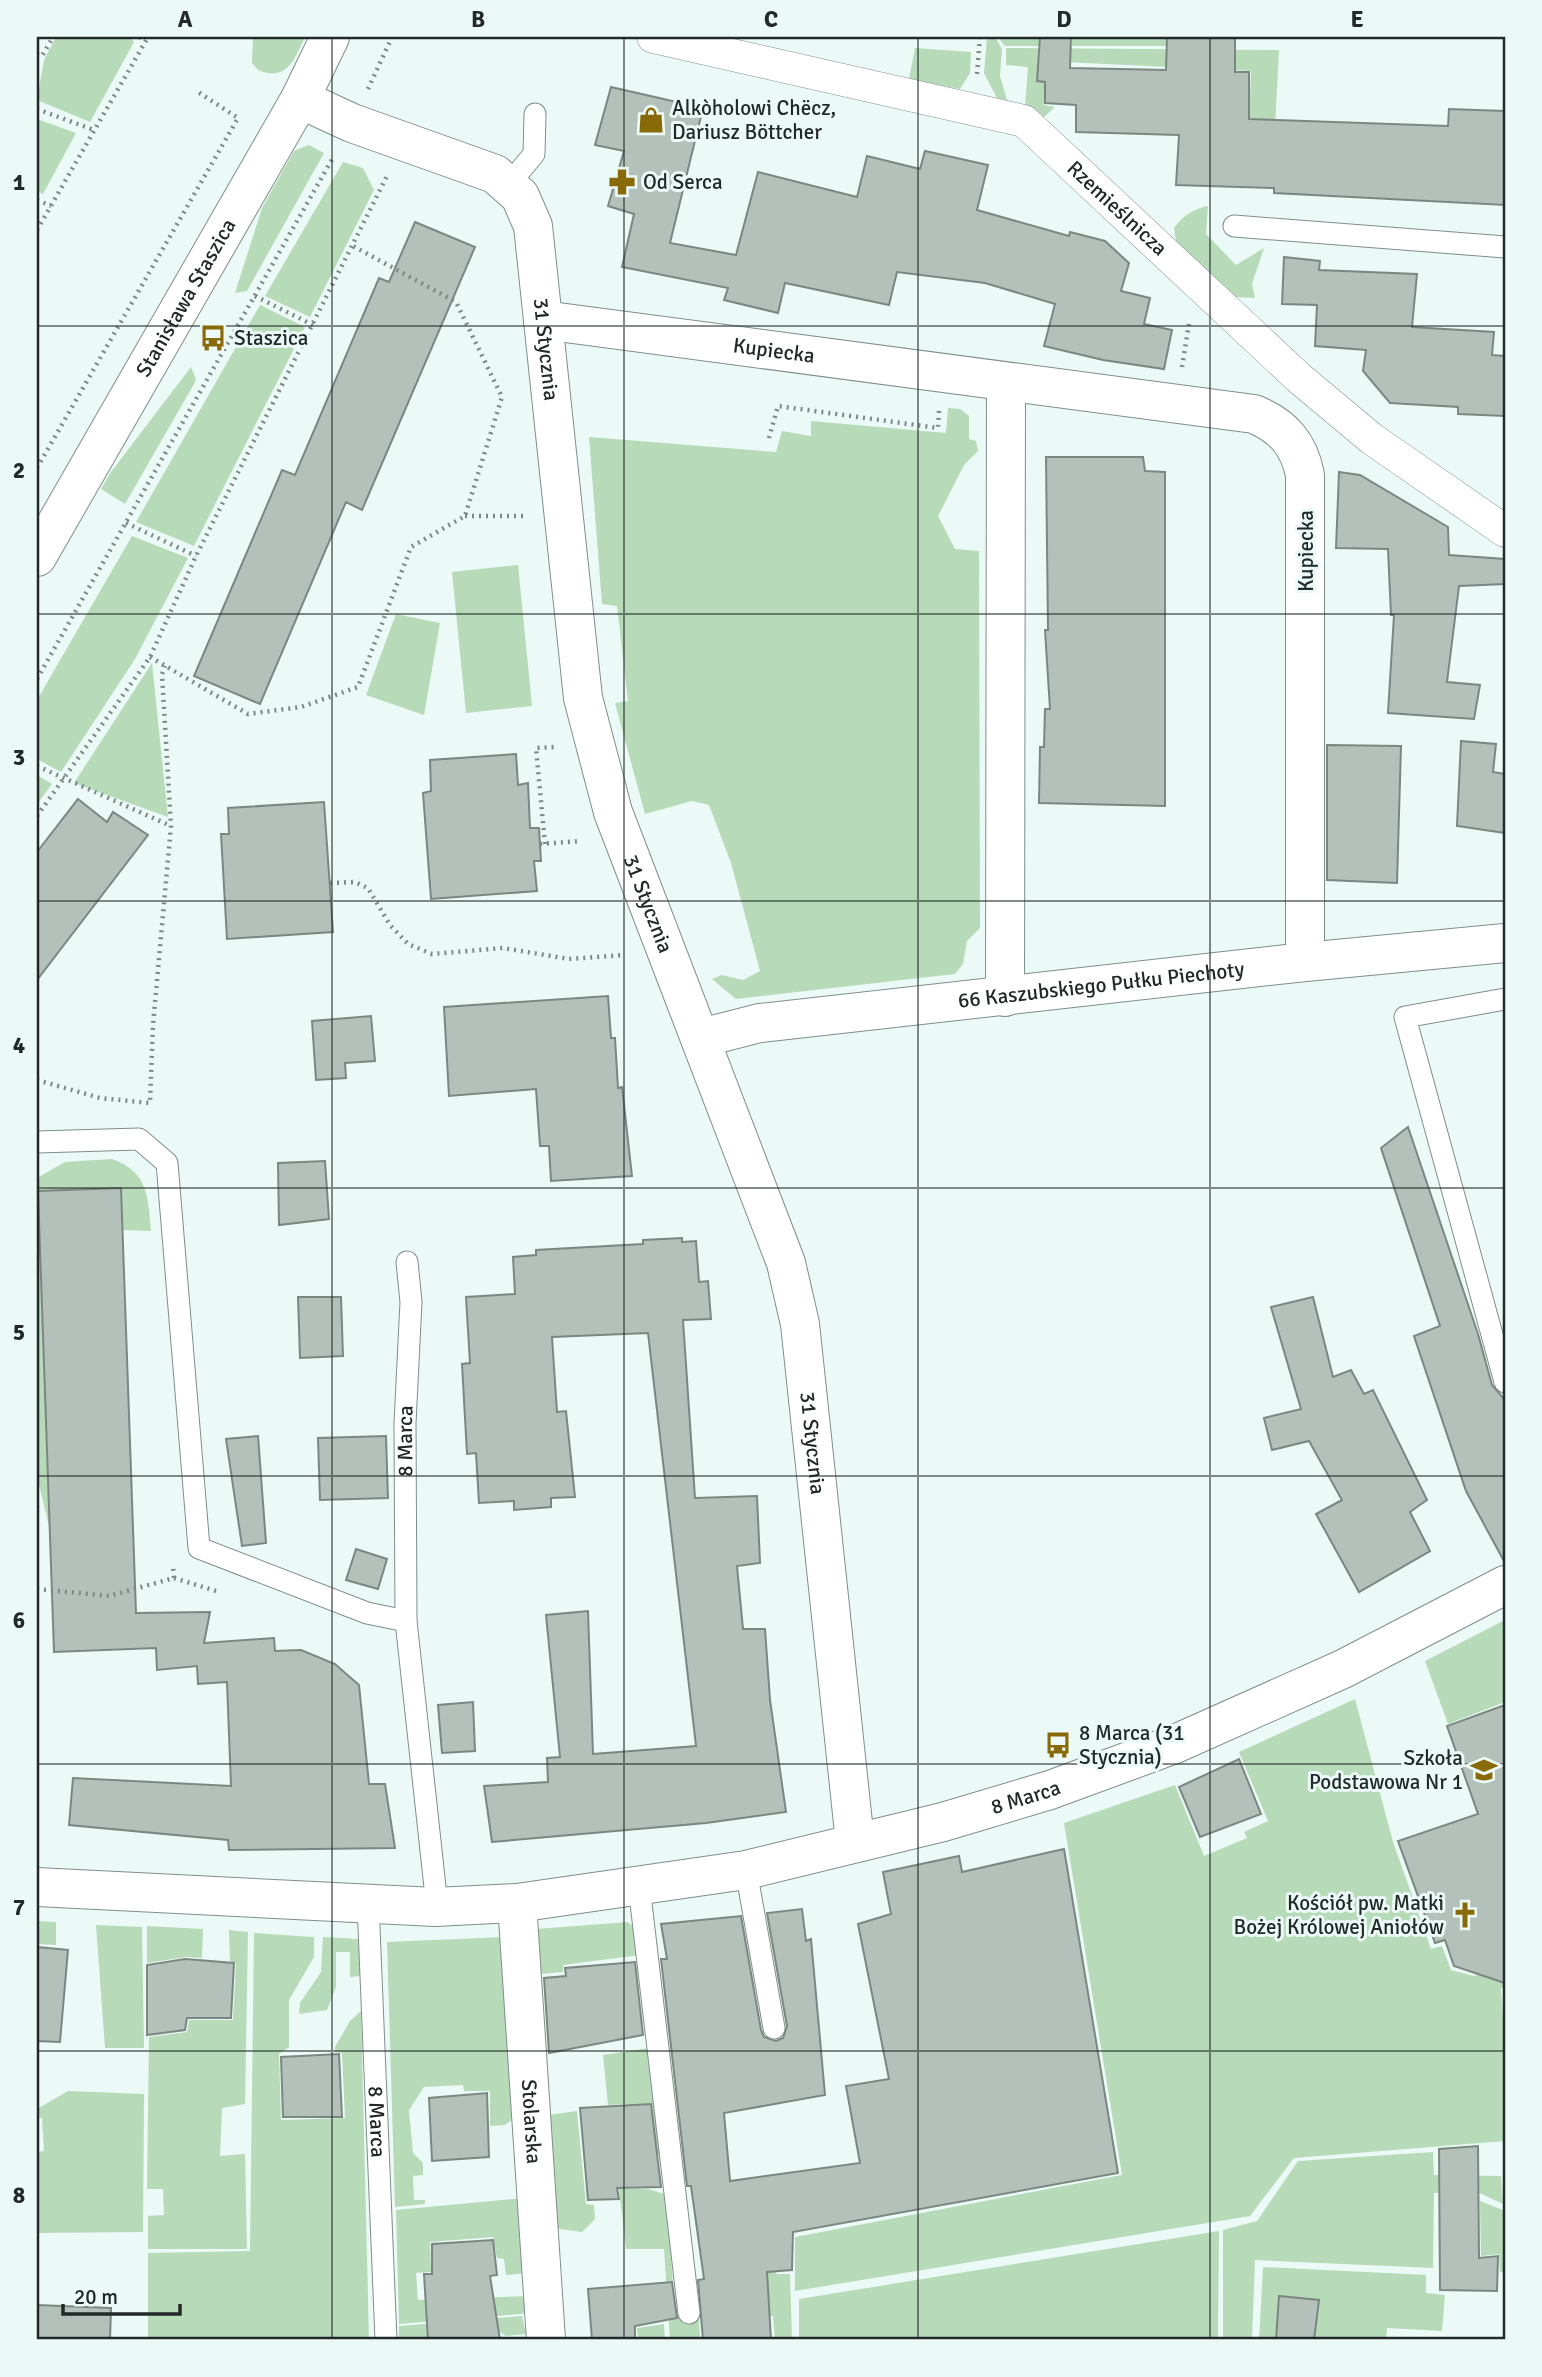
<svg xmlns="http://www.w3.org/2000/svg" width="1542" height="2377" font-family="Signika,sans-serif">
	<style>
		.green { fill: #b7dab8 }
		.building { fill: #b4c1ba; stroke: #7b8781; stroke-width: 2 }
		.lines { fill: none; stroke-linecap: round; stroke-linejoin: round }
		.service-casing { stroke: #808e8b; stroke-width: 23 }
		.pedestrian-casing { stroke: #808e8b; stroke-width: 33 }
		.minor-casing { stroke: #808e8b; stroke-width: 40 }
		.tertiary-casing { stroke: #808e8b; stroke-width: 40 }
		.path { stroke: #7e8887; stroke-width: 4.5; stroke-dasharray: 2 5; stroke-linecap: butt }
		.service { stroke: #fff; stroke-width: 21 }
		.pedestrian { stroke: #fff; stroke-width: 32 }
		.minor { stroke: #fff; stroke-width: 38 }
		.tertiary { stroke: #fff; stroke-width: 38 }
		.grid { fill: none; stroke: #232928; stroke-width: 2; stroke-opacity: 0.55 }
		.labels { text-anchor: middle; stroke-width: 6; stroke-linejoin: round; paint-order: stroke }
		.poi-label { font-size: 21px; fill: #232928; stroke: #ebfaf7; text-anchor: start }
		.street-label { font-size: 21px; fill: #232928; stroke: #ebfaf7 }
		.neatline { fill: none; stroke: #232928; stroke-width: 2.5 }
		.grid-label { font-size: 23px; text-anchor: middle; font-weight: bold; fill: #232928 }
	</style>
	<rect width="100%" height="100%" fill="#ebfaf7"/>
	<g class="green">
		<path d="M 56,37 L 130,37 L 134,42 L 90,122 L 37,100 L 44,60 Z"/>
		<path d="M 253,37 L 305,37 C 294,60 287,82 258,70 L 252,63 Z"/>
		<path d="M 987,37 L 995,37 L 1002,49 L 1000,76 L 1007,100 L 997,98 L 984,73 Z"/>
		<path d="M 998,37 L 1040,37 L 1039,46 L 1005,46 Z"/>
		<rect x="1072" y="37" width="94" height="9"/>
		<path d="M 915,48 L 971,52 L 970,73 L 960,89 L 909,79 Z"/>
		<path d="M 1006,48 L 1279,50 L 1272,185 L 1248,156 L 1251,71 L 1044,61 L 1044,105 L 1055,107 L 1042,119 L 1025,106 L 1028,67 L 1006,65 Z"/>
		<path d="M 37,119 L 76,133 L 43,194 L 37,191 Z"/>
		<path d="M 309,145 L 324,153 L 247,291 L 235,293 L 262,208 L 294,151 Z"/>
		<path d="M 343,162 L 363,168 L 374,190 L 310,317 L 265,296 Z"/>
		<path d="M 1208,206 L 1206,234 L 1236,265 L 1264,248 L 1252,284 L 1255,298 L 1235,297 L 1176,242 L 1174,228 C 1181,217 1195,208 1208,206 Z"/>
		<path d="M 260,305 L 305,327 L 194,546 L 136,522 Z"/>
		<path d="M 191,367 L 196,379 L 194,384 L 125,504 L 101,489 L 111,472 Z"/>
		<path d="M 948,408 L 960,409 L 969,416 L 969,439 L 976,441 L 978,451 L 964,465 L 938,516 L 955,549 L 979,551 L 980,928 L 967,941 L 963,964 L 955,974 L 736,999 L 712,979 L 722,975 L 743,980 L 760,971 L 731,863 L 709,805 L 692,801 L 645,814 L 615,703 L 628,701 L 617,606 L 602,604 L 589,437 L 776,452 L 782,431 L 811,436 L 811,421 L 946,433 Z"/>
		<path d="M 132,536 L 188,558 L 135,659 L 61,772 L 37,759 L 37,700 Z"/>
		<path d="M 518,565 L 532,706 L 466,713 L 452,572 Z"/>
		<path d="M 396,614 L 440,623 L 424,715 L 366,695 Z"/>
		<path d="M 152,663 L 168,817 L 74,783 Z"/>
		<path d="M 37,775 L 52,784 L 37,804 Z"/>
		<path d="M 112,1159 C 149,1172 148,1198 151,1231 L 122,1230 L 50,1530 L 37,1477 L 37,1178 L 65,1162 Z"/>
		<path d="M 1505,1620 L 1505,1702 L 1448,1724 L 1425,1661 Z"/>
		<path d="M 1355,1699 L 1393,1842 L 1431,1949 L 1442,1946 L 1451,1970 L 1474,1976 L 1492,1969 L 1498,1955 L 1505,1953 L 1505,1987 L 1501,1988 L 1505,2048 L 1505,2141 L 1294,2158 L 1250,2216 L 795,2291 L 795,2237 L 1122,2175 L 1064,1823 L 1175,1785 L 1204,1856 L 1247,1838 L 1244,1832 L 1268,1821 L 1239,1752 Z"/>
		<path d="M 37,1921 L 56,1922 L 56,1945 L 37,1944 Z"/>
		<path d="M 628,1922 L 636,1928 L 640,1955 L 563,1965 L 563,1972 L 541,1974 L 536,1929 Z"/>
		<path d="M 96,1925 L 142,1927 L 144,2048 L 105,2048 Z"/>
		<path d="M 147,1926 L 203,1929 L 202,1958 L 186,1957 L 147,1963 Z"/>
		<path d="M 229,1930 L 248,1932 L 245,2104 L 222,2108 L 220,2156 L 245,2154 L 247,2249 L 148,2249 L 148,2216 L 164,2215 L 163,2189 L 147,2189 L 149,2037 L 187,2032 L 189,2020 L 233,2020 L 236,1963 L 230,1961 Z"/>
		<path d="M 254,1933 L 314,1937 L 314,1957 L 289,2000 L 289,2047 L 279,2054 L 281,2120 L 345,2118 L 342,2053 L 335,2052 L 335,2047 L 350,2021 L 361,2011 L 369,2340 L 148,2340 L 148,2253 L 250,2251 Z"/>
		<path d="M 323,1937 L 359,1939 L 360,1976 L 350,1977 L 350,1952 L 336,1952 L 336,1987 L 327,2010 L 299,2014 L 300,2003 L 321,1972 Z"/>
		<path d="M 504,1937 L 513,2119 L 505,2125 L 490,2126 L 490,2091 L 464,2091 L 463,2085 L 424,2087 L 409,2110 L 413,2153 L 423,2163 L 423,2175 L 413,2176 L 414,2200 L 425,2200 L 425,2204 L 395,2207 L 387,1942 Z"/>
		<path d="M 649,2048 L 661,2153 L 648,2163 L 635,2165 L 628,2104 L 608,2105 L 603,2055 Z"/>
		<path d="M 68,2091 L 144,2094 L 143,2232 L 37,2233 L 37,2152 L 44,2151 L 42,2118 L 37,2118 L 37,2109 Z"/>
		<path d="M 577,2111 L 586,2204 L 594,2205 L 595,2219 L 582,2232 L 552,2228 L 549,2115 Z"/>
		<path d="M 1433,2152 L 1434,2175 L 1501,2176 L 1503,2204 L 1477,2192 L 1434,2193 L 1433,2268 L 1255,2260 L 1252,2340 L 1223,2340 L 1223,2230 L 1257,2221 L 1298,2161 Z"/>
		<path d="M 619,2189 L 648,2189 L 667,2195 L 675,2315 L 699,2316 L 700,2340 L 670,2340 L 664,2249 L 626,2249 Z"/>
		<path d="M 523,2198 L 529,2273 L 506,2275 L 504,2259 L 497,2258 L 493,2237 L 430,2242 L 431,2272 L 416,2273 L 418,2300 L 531,2296 L 532,2313 L 399,2324 L 396,2210 Z"/>
		<path d="M 1480,2201 L 1505,2211 L 1505,2272 L 1500,2272 L 1499,2254 L 1481,2256 Z"/>
		<path d="M 1219,2231 L 1218,2340 L 799,2340 L 799,2299 Z"/>
		<path d="M 774,2252 L 776,2274 L 790,2274 L 792,2340 L 775,2340 L 773,2316 L 711,2317 Z"/>
		<path d="M 1263,2267 L 1426,2275 L 1426,2293 L 1445,2295 L 1442,2331 L 1387,2328 L 1386,2340 L 1259,2340 Z"/>
		<path d="M 522,2316 L 526,2334 L 506,2336 L 500,2332 L 399,2340 L 399,2326 Z"/>
		<path d="M 664,2324 L 665,2340 L 638,2340 L 637,2328 Z"/>
	</g>
	<g class="building">
		<path d="M 1040,37 L 1071,37 L 1070,68 L 1166,70 L 1167,37 L 1235,37 L 1235,72 L 1249,72 L 1249,119 L 1448,126 L 1449,109 L 1505,111 L 1505,205 L 1274,193 L 1274,188 L 1176,185 L 1179,135 L 1076,132 L 1076,105 L 1045,103 L 1045,82 L 1037,81 Z"/>
		<path d="M 611,87 L 703,108 L 670,243 L 736,255 L 758,172 L 857,197 L 867,156 L 920,169 L 925,151 L 988,165 L 977,210 L 1069,236 L 1070,232 L 1105,241 L 1129,263 L 1121,291 L 1150,298 L 1144,324 L 1172,330 L 1164,369 L 1103,360 L 1044,346 L 1055,304 L 985,283 L 897,272 L 889,305 L 785,283 L 778,313 L 724,300 L 728,288 L 622,267 L 634,214 L 608,206 L 624,151 L 595,145 Z"/>
		<path d="M 415,222 L 475,247 L 362,510 L 346,502 L 260,704 L 194,676 L 282,470 L 295,475 L 379,278 L 389,282 Z"/>
		<path d="M 1284,257 L 1320,261 L 1319,270 L 1417,274 L 1412,327 L 1494,332 L 1492,355 L 1505,356 L 1505,416 L 1458,414 L 1458,407 L 1390,403 L 1363,371 L 1366,350 L 1315,346 L 1317,305 L 1282,304 Z"/>
		<path d="M 1046,457 L 1143,457 L 1145,471 L 1165,472 L 1165,806 L 1039,803 L 1040,747 L 1044,747 L 1045,709 L 1050,709 L 1045,630 L 1048,630 Z"/>
		<path d="M 1339,472 L 1360,475 L 1448,527 L 1449,555 L 1505,559 L 1505,584 L 1459,586 L 1447,682 L 1480,685 L 1474,719 L 1388,713 L 1394,615 L 1391,615 L 1388,549 L 1336,548 Z"/>
		<path d="M 1461,741 L 1496,744 L 1493,772 L 1505,774 L 1505,833 L 1457,826 Z"/>
		<path d="M 1327,745 L 1401,746 L 1397,883 L 1327,880 Z"/>
		<path d="M 516,754 L 518,785 L 528,783 L 530,828 L 539,828 L 541,861 L 534,861 L 537,891 L 431,899 L 423,793 L 431,791 L 430,760 Z"/>
		<path d="M 78,799 L 107,822 L 113,812 L 148,835 L 37,980 L 37,852 Z"/>
		<path d="M 324,802 L 333,932 L 227,939 L 221,834 L 229,834 L 228,808 Z"/>
		<path d="M 608,996 L 611,1038 L 615,1038 L 618,1088 L 622,1087 L 632,1176 L 551,1181 L 549,1146 L 540,1146 L 536,1089 L 449,1096 L 444,1007 Z"/>
		<path d="M 371,1016 L 375,1061 L 345,1063 L 346,1078 L 316,1080 L 312,1021 Z"/>
		<path d="M 1408,1127 L 1478,1334 L 1492,1385 L 1505,1400 L 1505,1563 L 1466,1491 L 1414,1336 L 1440,1326 L 1381,1148 Z"/>
		<path d="M 325,1161 L 329,1219 L 279,1225 L 278,1163 Z"/>
		<path d="M 121,1188 L 136,1613 L 210,1612 L 204,1643 L 274,1638 L 275,1651 L 301,1650 L 335,1664 L 359,1685 L 369,1784 L 385,1784 L 395,1848 L 229,1850 L 228,1840 L 69,1825 L 73,1778 L 231,1786 L 227,1682 L 198,1684 L 197,1666 L 157,1670 L 156,1648 L 54,1652 L 38,1191 Z"/>
		<path d="M 682,1238 L 682,1242 L 696,1241 L 699,1282 L 708,1281 L 711,1319 L 683,1320 L 695,1498 L 757,1496 L 760,1563 L 737,1566 L 743,1629 L 765,1629 L 770,1700 L 786,1812 L 706,1823 L 492,1842 L 484,1786 L 548,1782 L 547,1758 L 560,1757 L 546,1615 L 588,1611 L 593,1754 L 696,1746 L 648,1333 L 552,1337 L 557,1412 L 566,1411 L 575,1497 L 551,1498 L 551,1507 L 514,1510 L 514,1501 L 479,1503 L 476,1453 L 467,1454 L 462,1364 L 470,1363 L 466,1297 L 515,1294 L 513,1257 L 536,1255 L 536,1250 L 643,1244 L 643,1240 Z"/>
		<path d="M 298,1297 L 341,1297 L 343,1356 L 300,1358 Z"/>
		<path d="M 1313,1297 L 1333,1377 L 1351,1370 L 1364,1394 L 1373,1390 L 1427,1500 L 1410,1512 L 1430,1551 L 1359,1592 L 1316,1514 L 1342,1500 L 1309,1441 L 1272,1450 L 1264,1418 L 1301,1409 L 1271,1307 Z"/>
		<path d="M 258,1436 L 266,1543 L 242,1546 L 226,1439 Z"/>
		<path d="M 386,1436 L 388,1498 L 320,1500 L 318,1438 Z"/>
		<path d="M 356,1549 L 387,1559 L 378,1589 L 346,1580 Z"/>
		<path d="M 473,1702 L 475,1751 L 442,1753 L 438,1705 Z"/>
		<path d="M 1505,1705 L 1505,1983 L 1454,1966 L 1445,1940 L 1435,1943 L 1398,1841 L 1478,1814 L 1447,1726 Z"/>
		<path d="M 1239,1759 L 1261,1814 L 1200,1837 L 1179,1787 Z"/>
		<path d="M 1064,1849 L 1118,2173 L 793,2232 L 792,2270 L 767,2272 L 771,2340 L 703,2340 L 698,2280 L 704,2279 L 691,2186 L 687,2186 L 661,1959 L 667,1959 L 661,1924 L 741,1916 L 761,2030 L 764,2037 L 776,2041 L 783,2038 L 787,2026 L 767,1913 L 802,1909 L 806,1941 L 811,1939 L 825,2095 L 724,2113 L 730,2181 L 860,2163 L 846,2086 L 889,2079 L 858,1924 L 891,1914 L 883,1872 L 959,1856 L 962,1872 Z"/>
		<path d="M 37,1947 L 68,1950 L 60,2042 L 37,2041 Z"/>
		<path d="M 185,1959 L 234,1963 L 231,2018 L 187,2018 L 185,2030 L 147,2035 L 147,1965 Z"/>
		<path d="M 635,1962 L 643,2035 L 549,2053 L 544,1978 L 566,1976 L 565,1968 Z"/>
		<path d="M 339,2054 L 342,2117 L 283,2117 L 281,2057 Z"/>
		<path d="M 487,2093 L 489,2157 L 432,2161 L 429,2098 Z"/>
		<path d="M 651,2104 L 661,2187 L 617,2188 L 619,2199 L 588,2200 L 580,2108 Z"/>
		<path d="M 1478,2146 L 1479,2258 L 1498,2256 L 1497,2291 L 1440,2290 L 1439,2149 Z"/>
		<path d="M 493,2240 L 497,2275 L 490,2276 L 500,2340 L 428,2340 L 424,2274 L 432,2274 L 432,2244 Z"/>
		<path d="M 672,2282 L 677,2318 L 635,2326 L 635,2340 L 592,2340 L 588,2289 Z"/>
		<path d="M 1279,2296 L 1319,2300 L 1314,2340 L 1276,2340 Z"/>
		<path d="M 37,2305 L 111,2308 L 110,2340 L 37,2340 Z"/>
	</g>
	<g class="lines">
		<g class="service-casing">
			<g id="service">
				<path d="M 509,184 L 534,154 L 535,114"/>
				<path d="M 1234,226 L 1505,247"/>
				<path d="M 1505,999 L 1405,1017 L 1505,1382"/>
				<path d="M 37,1142 L 139,1139 L 167,1163 L 199,1548 L 367,1613 L 406,1621 L 435,1887 L 435,1907"/>
				<path id="s1" d="M 406,1621 L 405,1423 L 411,1302 L 407,1262"/>
				<path d="M 746,1870 L 774,2028"/>
				<path d="M 639,1886 L 689,2313"/>
				<path id="s2" d="M 368,1903 L 386,2340"/>
			</g>
		</g>
		<g class="pedestrian-casing">
			<g id="pedestrian">
				<path id="s3" d="M 653,37 L 1024,121 L 1299,378 L 1372,439 L 1505,531"/>
			</g>
		</g>
		<g class="minor-casing">
			<g id="minor">
				<path id="s4" d="M 300,99 L 352,123 L 495,174 L 520,196 L 533,226 L 583,698 L 613,812 L 786,1263 L 800,1324 L 855,1842"/>
				<path id="s5" d="M 543,320 L 1254,414 C 1283,426 1299,444 1305,475 L 1305,962"/>
				<path d="M 1005,997 L 1006,382"/>
				<path id="s6" d="M 701,1038 L 760,1023 L 1305,962 L 1505,943"/>
				<path id="s7" d="M 517,1903 L 546,2340"/>
			</g>
		</g>
		<g class="tertiary-casing">
			<g id="tertiary">
				<path id="s8" d="M 37,557 L 300,99 L 330,37"/>
				<path id="s9" d="M 37,1887 L 435,1907 L 517,1903 L 746,1870 L 943,1822 L 1050,1790 L 1175,1744 L 1343,1669 L 1505,1585"/>
			</g>
		</g>
		<g class="path">
			<path d="M 140,37 L 144,42"/>
			<path d="M 37,54 L 42,56 L 53,37"/>
			<path d="M 977,74 L 980,37"/>
			<path d="M 368,89 L 392,37"/>
			<path d="M 37,109 L 94,130"/>
			<path d="M 37,200 L 51,206"/>
			<path d="M 37,230 L 148,37"/>
			<path d="M 255,296 L 313,325"/>
			<path d="M 1182,367 L 1189,324"/>
			<path d="M 769,438 L 778,406 L 938,428 L 939,410"/>
			<path d="M 37,468 L 238,118 L 195,90"/>
			<path d="M 465,516 L 524,516"/>
			<path d="M 126,523 L 196,556"/>
			<path d="M 150,657 L 248,714 L 301,707 L 358,687 L 411,547 L 465,516 L 502,397 L 456,302 L 353,246"/>
			<path d="M 37,679 L 334,156"/>
			<path d="M 37,766 L 171,826"/>
			<path d="M 37,816 L 150,657 L 196,556 L 387,176"/>
			<path d="M 540,844 L 581,841"/>
			<path d="M 545,844 L 536,748 L 555,747"/>
			<path d="M 330,883 L 355,882 L 368,888 L 390,925 L 408,944 L 432,954 L 503,948 L 569,959 L 625,955"/>
			<path d="M 37,1080 L 100,1098 L 150,1103 L 153,1025 L 171,826 L 162,674 L 165,666"/>
			<path d="M 37,1506 L 37,1507"/>
			<path d="M 174,1578 L 216,1591"/>
			<path d="M 37,1589 L 109,1596 L 174,1578 L 173,1566"/>
		</g>
		<use href="#service" class="service"/>
		<use href="#pedestrian" class="pedestrian"/>
		<use href="#minor" class="minor"/>
		<use href="#tertiary" class="tertiary"/>
	</g>
	<path class="grid" d="M 332,37 L 332,2340M 624,37 L 624,2340M 918,37 L 918,2340M 1210,37 L 1210,2340M 37,326 L 1505,326M 37,614 L 1505,614M 37,901 L 1505,901M 37,1188 L 1505,1188M 37,1476 L 1505,1476M 37,1764 L 1505,1764M 37,2051 L 1505,2051"/>
	<defs>
		<g id="shop-bare" transform="scale(2.1)"><path d="M-5-2.5h2.3a2.7 3.5 0 0 1 5.4 0H5L5.5 6h-11ZM-1.5-2.5h3a1.5 2.3 0 0 0-3 0Z" fill="#896a08" stroke="#ebfaf7" stroke-width="2.5" paint-order="stroke"/></g>
		<g id="pharmacy-bare" transform="scale(2.1)"><path d="M-2-6h4v4h4v4h-4v4h-4v-4h-4v-4h4Z" fill="#896a08" stroke="#ebfaf7" stroke-width="2.5" paint-order="stroke"/></g>
		<g id="bus-bare" transform="scale(2.1)"><path d="M-5-6H5V4H4V6H2V4H-2V6H-4V4H-5ZM-3.5-4V0h7V-4ZM-3.5 1.2v1.5H-2V1.2ZM2 1.2v1.5H3.5V1.2Z" fill="#896a08" stroke="#ebfaf7" stroke-width="2.5" paint-order="stroke"/></g>
		<g id="school-bare" transform="scale(2.1)"><path d="M0-5L7-2L0 1L-7-2ZM-4 1L0 2.5L4 1V4Q0 6-4 4Z" fill="#896a08" stroke="#ebfaf7" stroke-width="2.5" paint-order="stroke"/></g>
		<g id="church-bare" transform="scale(2.1)"><path d="M-1.2-6h2.4v3.5h3.3v2.4h-3.3V6h-2.4V-.1h-3.3v-2.4h3.3Z" fill="#896a08" stroke="#ebfaf7" stroke-width="2.5" paint-order="stroke"/></g>
	</defs>
	<g fill-rule="evenodd">
		<use href="#shop-bare" x="651" y="120"/>
		<use href="#pharmacy-bare" x="622" y="182"/>
		<use href="#bus-bare" x="213" y="338"/>
		<use href="#bus-bare" x="1058" y="1745"/>
		<use href="#school-bare" x="1484" y="1770"/>
		<use href="#church-bare" x="1465" y="1915"/>
	</g>
	<g class="labels">
		<g class="poi-label">
			<text x="672" y="115">Alkòholowi Chëcz,<tspan x="672" dy="24">Dariusz Böttcher</tspan></text>
			<text x="643" y="189">Od Serca</text>
			<text x="234" y="345">Staszica</text>
			<text x="1079" y="1740">8 Marca (31<tspan x="1079" dy="24">Stycznia)</tspan></text>
			<text x="1463" y="1765" text-anchor="end">Szkoła<tspan x="1463" dy="24">Podstawowa Nr 1</tspan></text>
			<text x="1444" y="1910" text-anchor="end">Kościół pw. Matki<tspan x="1444" dy="24">Bożej Królowej Aniołów</tspan></text>
		</g>
		<g class="street-label">
			<text dy="7" stroke="none"><textPath href="#s3" startOffset="508">Rzemieślnicza</textPath></text>
			<text dy="7" stroke="none"><textPath href="#s8" startOffset="299">Stanisława Staszica</textPath></text>
			<text dy="7" stroke="none"><textPath href="#s5" startOffset="233">Kupiecka</textPath></text>
			<text dy="7" stroke="none"><textPath href="#s4" startOffset="399">31 Stycznia</textPath></text>
			<text transform="translate(1306 551) rotate(-90)" y="7">Kupiecka</text>
			<text dy="7" stroke="none"><textPath href="#s4" startOffset="966">31 Stycznia</textPath></text>
			<text dy="7" stroke="none"><textPath href="#s6" startOffset="404">66 Kaszubskiego Pułku Piechoty</textPath></text>
			<text dy="7" stroke="none"><textPath href="#s1" startOffset="180">8 Marca</textPath></text>
			<text dy="7" stroke="none"><textPath href="#s4" startOffset="1533">31 Stycznia</textPath></text>
			<text dy="7" stroke="none"><textPath href="#s9" startOffset="1001">8 Marca</textPath></text>
			<text dy="7" stroke="none"><textPath href="#s7" startOffset="219">Stolarska</textPath></text>
			<text dy="7" stroke="none"><textPath href="#s2" startOffset="219">8 Marca</textPath></text>
		</g>
	</g>
	<rect width="1542" height="2377" fill="none" stroke="#ebfaf7" stroke-width="77"/>
	<path d="M63 2304v10h117v-10" fill="none" stroke="#232928" stroke-width="3.5"/>
	<text x="74" y="2304" font-size="21" fill="#232928" stroke="#ebfaf7" stroke-width="5" paint-order="stroke">20 m</text>
	<rect x="38" y="38" width="1466" height="2300" class="neatline"/>
	<g class="grid-label">
		<text x="185" y="27">A</text>
		<text x="478" y="27">B</text>
		<text x="771" y="27">C</text>
		<text x="1064" y="27">D</text>
		<text x="1357" y="27">E</text>
		<text x="19" y="190">1</text>
		<text x="19" y="478">2</text>
		<text x="19" y="765">3</text>
		<text x="19" y="1053">4</text>
		<text x="19" y="1340">5</text>
		<text x="19" y="1628">6</text>
		<text x="19" y="1915">7</text>
		<text x="19" y="2203">8</text>
	</g>
</svg>
